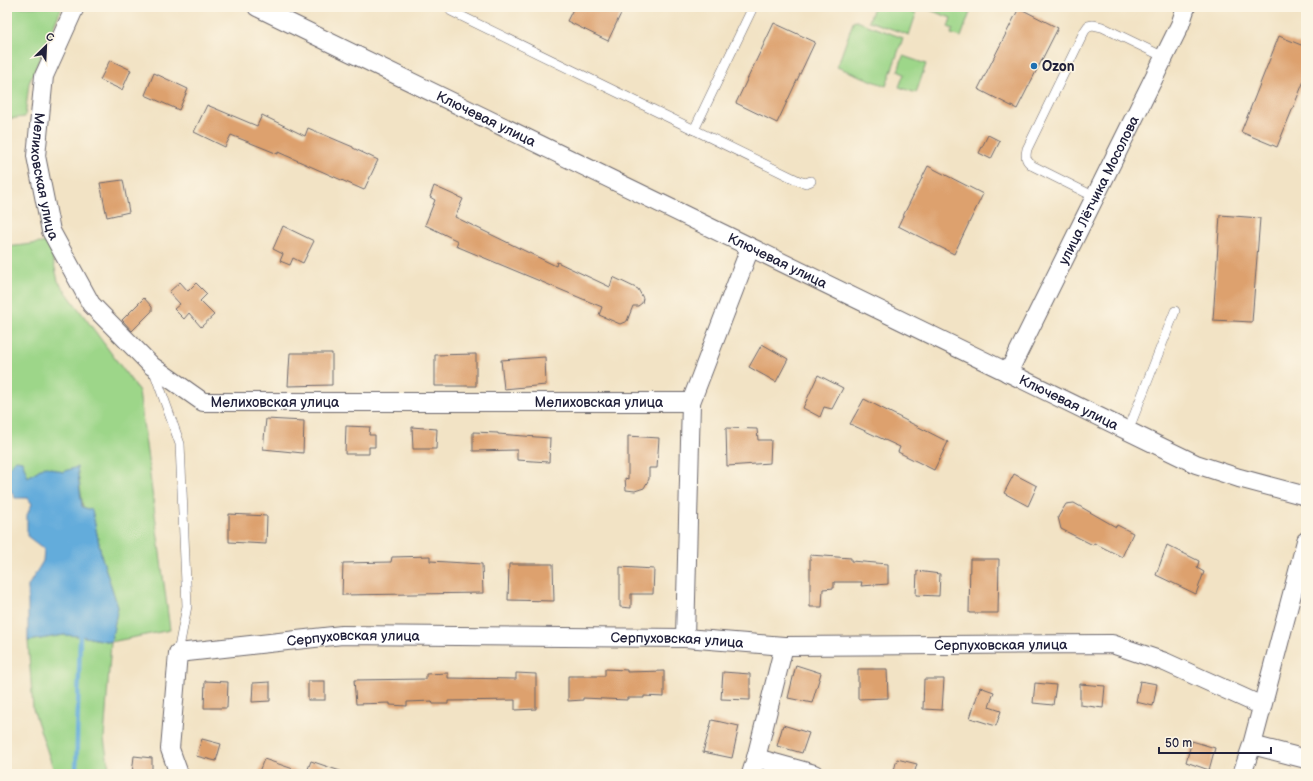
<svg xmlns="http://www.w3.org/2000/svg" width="1313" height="781" font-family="'Balsamiq Sans',sans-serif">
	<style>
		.green { fill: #9dd689; stroke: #607c62 }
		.water { fill: #64acdb; stroke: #43678b }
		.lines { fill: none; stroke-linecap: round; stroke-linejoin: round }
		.stream { stroke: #64acdb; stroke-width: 4.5 }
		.building { fill: #dda16e }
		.service-casing { stroke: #6b666b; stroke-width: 10 }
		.minor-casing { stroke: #6b666b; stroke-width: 20 }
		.service { stroke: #fff; stroke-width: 9 }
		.minor { stroke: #fff; stroke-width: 18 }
		.poi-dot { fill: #1f6fb2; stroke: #fcf5e5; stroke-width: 1.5 }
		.labels { text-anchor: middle; stroke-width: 3.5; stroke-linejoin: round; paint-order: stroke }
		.poi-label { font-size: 14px; font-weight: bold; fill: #22223b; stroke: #fcf5e5; text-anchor: start }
		.street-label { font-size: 14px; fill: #22223b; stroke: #fcf5e5 }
	</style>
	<rect width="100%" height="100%" fill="#fcf5e5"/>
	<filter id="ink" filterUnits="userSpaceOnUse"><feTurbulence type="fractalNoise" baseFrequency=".025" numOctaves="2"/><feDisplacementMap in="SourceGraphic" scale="8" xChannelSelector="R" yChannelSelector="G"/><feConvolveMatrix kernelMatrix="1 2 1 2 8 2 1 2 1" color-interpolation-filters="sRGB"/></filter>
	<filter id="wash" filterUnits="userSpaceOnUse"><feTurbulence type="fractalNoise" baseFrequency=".012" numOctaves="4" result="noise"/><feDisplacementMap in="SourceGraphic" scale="16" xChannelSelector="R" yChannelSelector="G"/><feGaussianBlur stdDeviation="0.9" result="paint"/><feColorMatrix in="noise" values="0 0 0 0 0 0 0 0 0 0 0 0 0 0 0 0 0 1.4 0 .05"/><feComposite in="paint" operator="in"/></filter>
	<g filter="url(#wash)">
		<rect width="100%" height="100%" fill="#f2e3c5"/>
		<g class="green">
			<path d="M 7,7 L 62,7 L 29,83 L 25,117 L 7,119 Z"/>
			<path d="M 874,7 L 909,7 L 908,11 L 916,14 L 909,35 L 869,21 Z"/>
			<path d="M 922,7 L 972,7 L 961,37 L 951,34 L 953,29 L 948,27 L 951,18 Z"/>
			<path d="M 854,20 L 903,38 L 886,86 L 837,67 Z"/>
			<path d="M 903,56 L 926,64 L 916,93 L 899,87 L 904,74 L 898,71 Z"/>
			<path d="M 49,242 L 58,281 L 139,391 L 170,630 L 111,642 L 104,739 L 110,774 L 55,774 L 33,709 L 28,641 L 64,635 L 80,636 L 111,642 L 118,607 L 102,558 L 92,510 L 83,507 L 77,467 L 62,472 L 45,466 L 28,477 L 22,461 L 16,460 L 7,469 L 7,247 Z"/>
		</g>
		<path class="water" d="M 16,460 L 22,461 L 28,477 L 45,466 L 62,472 L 77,467 L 82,507 L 92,510 L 102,558 L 118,607 L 111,642 L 80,636 L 64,635 L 28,641 L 28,586 L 43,561 L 44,549 L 27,536 L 27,515 L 32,504 L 28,498 L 15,498 L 7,484 L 7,469 Z"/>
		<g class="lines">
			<path class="stream" d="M 76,774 L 80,636"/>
		</g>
		<g id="blocks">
			<g class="building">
				<path d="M 574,7 L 624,7 L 608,41 L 567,21 Z"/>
				<path d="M 1019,8 L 1058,28 L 1017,109 L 978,89 Z"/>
				<path d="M 774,23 L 815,42 L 777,123 L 736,103 Z"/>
				<path d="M 1279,36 L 1306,47 L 1306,76 L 1277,147 L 1241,132 Z"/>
				<path d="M 110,60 L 131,70 L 122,90 L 100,80 Z"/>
				<path d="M 154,73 L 188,89 L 179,110 L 145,95 Z"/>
				<path d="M 207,105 L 257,126 L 262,115 L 305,136 L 308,128 L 353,147 L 353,148 L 378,160 L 364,190 L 278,152 L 278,154 L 231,135 L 225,147 L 194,132 Z"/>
				<path d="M 988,135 L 1000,141 L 991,159 L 979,153 Z"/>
				<path d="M 928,166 L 983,194 L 954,254 L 898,226 Z"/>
				<path d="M 123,180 L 129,212 L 107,217 L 100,183 Z"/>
				<path d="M 434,186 L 463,199 L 455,217 L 556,266 L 557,262 L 610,287 L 613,277 L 638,289 L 643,298 L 642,303 L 638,306 L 633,306 L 627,321 L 620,324 L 599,315 L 602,307 L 456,246 L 458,241 L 425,225 L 435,200 L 430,197 Z"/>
				<path d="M 1220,215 L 1260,218 L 1252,322 L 1213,320 Z"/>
				<path d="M 283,226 L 314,241 L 303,263 L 293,258 L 290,265 L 280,261 L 283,254 L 273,249 Z"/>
				<path d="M 180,282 L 188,291 L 196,283 L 207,294 L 200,301 L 214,315 L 201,327 L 189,313 L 184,319 L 174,309 L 180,304 L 169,292 Z"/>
				<path d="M 144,298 L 152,307 L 152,311 L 132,331 L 122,320 Z"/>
				<path d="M 762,344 L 788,359 L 776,382 L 749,367 Z"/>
				<path d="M 290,353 L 332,353 L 332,385 L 288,386 Z"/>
				<path d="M 476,354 L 476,386 L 435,386 L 435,355 Z"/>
				<path d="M 545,357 L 546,385 L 504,389 L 501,360 Z"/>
				<path d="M 818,375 L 843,388 L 832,409 L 824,407 L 820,417 L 803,408 Z"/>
				<path d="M 864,399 L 948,442 L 934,470 L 898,452 L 900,447 L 850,424 Z"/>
				<path d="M 266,419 L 304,421 L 303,453 L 263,449 Z"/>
				<path d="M 346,426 L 370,427 L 369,435 L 375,435 L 375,447 L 369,447 L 369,454 L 345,454 Z"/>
				<path d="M 412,427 L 437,429 L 436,449 L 413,449 Z"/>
				<path d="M 726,428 L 757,429 L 758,440 L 771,440 L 770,463 L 727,466 Z"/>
				<path d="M 473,432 L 498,433 L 498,434 L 550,438 L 549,462 L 517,460 L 517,450 L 473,451 Z"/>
				<path d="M 628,436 L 659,438 L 657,468 L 649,468 L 649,479 L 644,488 L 635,491 L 626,490 L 625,478 L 628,479 Z"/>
				<path d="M 1014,474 L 1037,486 L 1028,506 L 1004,493 Z"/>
				<path d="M 1074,503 L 1116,527 L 1117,525 L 1133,533 L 1122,557 L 1094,543 L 1093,545 L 1061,529 L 1058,517 L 1066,504 Z"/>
				<path d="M 229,514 L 267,516 L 266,544 L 229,542 Z"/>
				<path d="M 1167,545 L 1199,561 L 1197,568 L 1204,572 L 1196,594 L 1156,575 Z"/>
				<path d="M 810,555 L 851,558 L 851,561 L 888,564 L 888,584 L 861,586 L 862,582 L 834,582 L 834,588 L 823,589 L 822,607 L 810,607 Z"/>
				<path d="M 430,556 L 430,561 L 482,564 L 483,593 L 342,595 L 343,563 L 391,562 L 392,557 Z"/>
				<path d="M 970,559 L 999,559 L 998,613 L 969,613 Z"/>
				<path d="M 509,564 L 553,564 L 554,601 L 508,600 Z"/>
				<path d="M 620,567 L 654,569 L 653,594 L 631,594 L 631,608 L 620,607 Z"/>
				<path d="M 917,571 L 940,574 L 939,596 L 916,595 Z"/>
				<path d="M 796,665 L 821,673 L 812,703 L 788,698 Z"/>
				<path d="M 605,669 L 627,670 L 627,672 L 664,671 L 664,697 L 644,696 L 644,698 L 627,698 L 627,700 L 583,698 L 583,700 L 568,701 L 568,676 L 605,676 Z"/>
				<path d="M 858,669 L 887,669 L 888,698 L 858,699 Z"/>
				<path d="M 723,672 L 750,674 L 750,700 L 721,699 Z"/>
				<path d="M 448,673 L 448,678 L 516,679 L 516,673 L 536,674 L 536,709 L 515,710 L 515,700 L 448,701 L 448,704 L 433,704 L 432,701 L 407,702 L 407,706 L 390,705 L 390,703 L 356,704 L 354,680 L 426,679 L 426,674 Z"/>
				<path d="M 924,679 L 944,679 L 942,710 L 923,709 Z"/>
				<path d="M 205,681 L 228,682 L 227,708 L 204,708 Z"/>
				<rect x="308" y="681" width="17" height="19"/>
				<path d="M 1140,681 L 1157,684 L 1153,706 L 1136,702 Z"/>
				<path d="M 270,682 L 270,701 L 252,702 L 253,683 Z"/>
				<path d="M 1035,683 L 1056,685 L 1053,705 L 1033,703 Z"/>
				<path d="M 1080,684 L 1105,686 L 1103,708 L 1080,705 Z"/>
				<path d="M 980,687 L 994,692 L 989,707 L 1001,711 L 996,726 L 970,718 Z"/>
				<path d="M 712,720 L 739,726 L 732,758 L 703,752 Z"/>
				<path d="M 783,725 L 809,733 L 802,753 L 777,746 Z"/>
				<path d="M 202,739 L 221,744 L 216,761 L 196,756 Z"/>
				<path d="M 1192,741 L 1215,748 L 1209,770 L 1186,762 Z"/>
				<path d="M 134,756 L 152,758 L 152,774 L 132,774 Z"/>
				<path d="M 264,759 L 302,772 L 301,774 L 258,774 Z"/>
				<path d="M 897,759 L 917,764 L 914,774 L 893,774 Z"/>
				<path d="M 311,761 L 343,772 L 342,774 L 306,774 Z"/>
			</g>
		</g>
	</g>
	<g filter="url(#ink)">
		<use href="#blocks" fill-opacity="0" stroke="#6b666b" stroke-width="1"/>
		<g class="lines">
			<g class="service-casing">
				<g id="service">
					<path d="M 451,11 L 799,181 L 806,183 L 811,181"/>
					<path d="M 694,130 L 753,7"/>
					<path d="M 1095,197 L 1033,166 C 1026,161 1025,158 1027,149 L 1084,32 L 1088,26 L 1093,25 L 1102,27 L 1164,57"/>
					<path d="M 154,371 L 180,444 L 187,606 L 178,653"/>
					<path d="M 1128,431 L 1175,311"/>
				</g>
			</g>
			<g class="minor-casing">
				<g id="minor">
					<path id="s1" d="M 75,7 L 44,76 L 36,156 L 51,231 L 91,304 L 152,366 L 203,402 L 691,402"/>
					<path id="s2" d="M 257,7 L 1196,464 L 1239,478 L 1306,496"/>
					<path id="s3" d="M 1008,373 L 1180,25 L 1186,7"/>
					<path d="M 685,638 L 691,402 L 750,248"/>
					<path d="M 1252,745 L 1306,759"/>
					<path d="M 756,758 L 814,774"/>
					<path id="s4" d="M 179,774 L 170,749 L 178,653 L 342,635 L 685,638 L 784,646 L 1112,644 L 1165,662 L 1262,706"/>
					<path d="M 751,774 L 756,758 L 784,646"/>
					<path d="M 1242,774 L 1252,745 L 1306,541"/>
				</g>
			</g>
			<use href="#service" class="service"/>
			<use href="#minor" class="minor"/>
		</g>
	</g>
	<circle class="poi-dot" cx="1034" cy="66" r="4"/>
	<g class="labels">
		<g class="poi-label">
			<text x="1042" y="71">Ozon</text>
		</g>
		<g class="street-label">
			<text dy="5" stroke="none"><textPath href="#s2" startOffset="255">Ключевая улица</textPath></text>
			<text dy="5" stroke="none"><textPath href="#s1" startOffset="177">Мелиховская улица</textPath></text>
			<text dy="5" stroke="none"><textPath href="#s3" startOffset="204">улица Лётчика Мосолова</textPath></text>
			<text dy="5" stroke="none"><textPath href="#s2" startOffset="579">Ключевая улица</textPath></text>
			<text dy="5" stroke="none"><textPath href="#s1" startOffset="537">Мелиховская улица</textPath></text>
			<text dy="5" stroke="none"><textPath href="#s1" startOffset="861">Мелиховская улица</textPath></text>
			<text dy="5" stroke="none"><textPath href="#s2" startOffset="903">Ключевая улица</textPath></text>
			<text dy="5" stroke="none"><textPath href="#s4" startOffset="299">Серпуховская улица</textPath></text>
			<text dy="5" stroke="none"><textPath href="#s4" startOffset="623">Серпуховская улица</textPath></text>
			<text dy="5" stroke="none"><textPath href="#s4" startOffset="947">Серпуховская улица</textPath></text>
		</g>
	</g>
	<rect width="1313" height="781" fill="none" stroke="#fcf5e5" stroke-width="24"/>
	<g transform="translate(46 46) rotate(24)" stroke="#fcf5e5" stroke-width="3" paint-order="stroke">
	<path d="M0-3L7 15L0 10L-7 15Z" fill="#22223b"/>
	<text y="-6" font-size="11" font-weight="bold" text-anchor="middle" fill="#22223b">С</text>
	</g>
	<path d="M1159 747v6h112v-6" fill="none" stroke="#22223b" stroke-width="2"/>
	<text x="1165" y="747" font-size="12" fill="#22223b" stroke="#fcf5e5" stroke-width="3" paint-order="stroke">50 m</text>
</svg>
